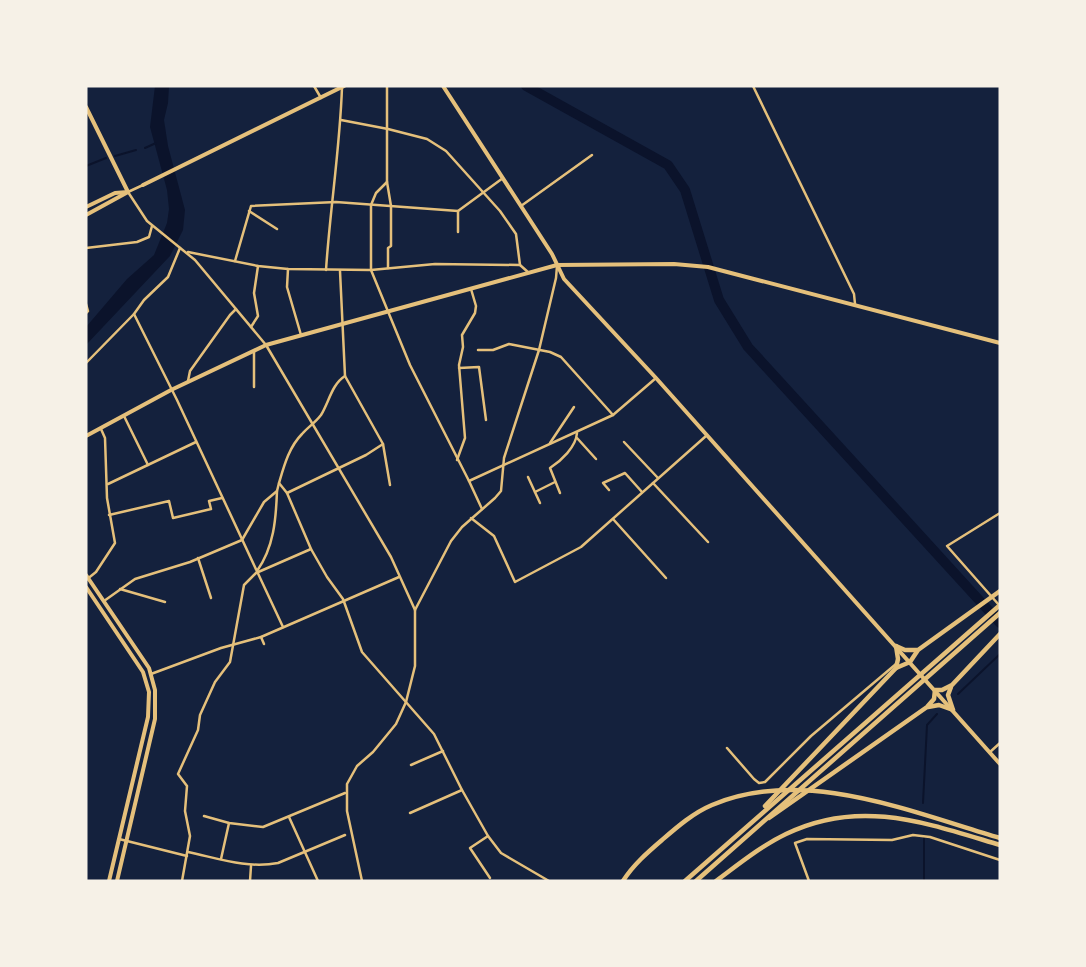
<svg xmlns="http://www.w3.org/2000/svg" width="1086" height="967" font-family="'Space Grotesk',sans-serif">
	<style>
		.water { fill: #0b132b }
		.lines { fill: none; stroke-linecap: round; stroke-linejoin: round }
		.stream { stroke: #0b132b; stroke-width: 2 }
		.river { stroke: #0b132b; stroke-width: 10 }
		.minor { stroke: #e5c07b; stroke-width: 2.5 }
		.tertiary { stroke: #e5c07b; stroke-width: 4 }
		.secondary { stroke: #e5c07b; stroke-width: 4 }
		.trunk { stroke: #e5c07b; stroke-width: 4.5 }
	</style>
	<rect width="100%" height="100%" fill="#14213d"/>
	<path class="water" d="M 155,86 L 169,86 L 168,103 L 164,120 L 168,146 L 185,210 L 183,230 L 170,256 L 86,345 L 86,327 L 127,279 L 154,255 L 167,223 L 169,209 L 167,190 L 150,127 Z"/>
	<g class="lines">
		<g class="stream">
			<path d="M 145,148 L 156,143"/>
			<path d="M 115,156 L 136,150"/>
			<path d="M 86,166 L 106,158"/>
			<path d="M 958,694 L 1000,654"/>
			<path d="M 923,803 L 927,725 L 937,714"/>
			<path d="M 924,838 L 924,881"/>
		</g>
		<path class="river" d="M 526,86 L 668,165 L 685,190 L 719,300 L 748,347 L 1000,623"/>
		<g class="minor">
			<path d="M 314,86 L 321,98"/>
			<path d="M 387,86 L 387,182 L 391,206 L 391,246 L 388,248 L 388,268"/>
			<path d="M 753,86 L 854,294 L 855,304"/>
			<path d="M 341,120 L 388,129 L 427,139 L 446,151 L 500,211 L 516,234 L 520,265"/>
			<path d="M 387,182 L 376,193 L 371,205 L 371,270 L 410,365 L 469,481"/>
			<path d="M 143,185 L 128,192 L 147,221 L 195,260 L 266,345 L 391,557 L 415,610"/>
			<path d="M 521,206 L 592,155"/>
			<path d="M 249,211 L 277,229"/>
			<path d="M 458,211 L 503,178"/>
			<path d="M 86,248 L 137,242 L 149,237 L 152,226"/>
			<path d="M 188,252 L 258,266 L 288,269 L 371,270 L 435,264 L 520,265 L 529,273"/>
			<path d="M 235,261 L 251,206 L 336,202 L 458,211 L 458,232"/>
			<path d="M 288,269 L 287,287 L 301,335"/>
			<path d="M 326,270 C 330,209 340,148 342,87"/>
			<path d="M 340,271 L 345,376 L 383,444 L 390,485"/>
			<path d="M 86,304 L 88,311 L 86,313"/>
			<path d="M 134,314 L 177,400 L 283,627"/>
			<path d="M 251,327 L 258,316 L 254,293 L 258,266"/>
			<path d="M 478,350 L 493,350 L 509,344 L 550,352 L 561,357 L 613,415"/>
			<path d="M 86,363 L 134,314 L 144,300 L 168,277 L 180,248"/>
			<path d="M 459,368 L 479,367 L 486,420"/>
			<path d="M 345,376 C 332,384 329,402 321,415 C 315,423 308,427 302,434 C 289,447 284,466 279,483 L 287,493 L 311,549 L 327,577 L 343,599 L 362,652 L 434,734 L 462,790 L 488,836 L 501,853 L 549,881"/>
			<path d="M 188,381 L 190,371 L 230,315 L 236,309"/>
			<path d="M 254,387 L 254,351"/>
			<path d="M 124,416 L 148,465"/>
			<path d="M 577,438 L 596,459"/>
			<path d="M 624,442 L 658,478"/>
			<path d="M 550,443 L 574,407"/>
			<path d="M 457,460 L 465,438 L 459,365 L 463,347 L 462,335 L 475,313 L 476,306 L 471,289"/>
			<path d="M 528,477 L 540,503"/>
			<path d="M 653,483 L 708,542"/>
			<path d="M 108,484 L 196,442"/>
			<path d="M 609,490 L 603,483 L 625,473 L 642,492"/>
			<path d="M 535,492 L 555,482"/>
			<path d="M 287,493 L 366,455 L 383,444"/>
			<path d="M 560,493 L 550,468 C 561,461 576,447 577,433"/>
			<path d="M 482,509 L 469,481 L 613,415 L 656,378"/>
			<path d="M 109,515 L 169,501 L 173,518 L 211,509 L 209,501 L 222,498"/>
			<path d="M 471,518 L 494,536 L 515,582 L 581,547 L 706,436"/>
			<path d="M 613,519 L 666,578"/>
			<path d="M 198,558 L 211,598"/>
			<path d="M 257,571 C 274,547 276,519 277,491"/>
			<path d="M 86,580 L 96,572 L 115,543 L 107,498 L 105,438 L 101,429"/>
			<path d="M 120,589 L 165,602"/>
			<path d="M 104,601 L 135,579 L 190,562 L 242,540 L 264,502 L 277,491 L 279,483"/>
			<path d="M 999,605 L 947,546 L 1000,513"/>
			<path d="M 261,637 L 264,644"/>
			<path d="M 151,674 L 221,648 L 261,637 L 399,577"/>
			<path d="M 727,748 L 754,779 L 759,783 L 765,782 L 811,736 L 896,664"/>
			<path d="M 990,752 L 1000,743"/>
			<path d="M 411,765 L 443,751"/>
			<path d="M 410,813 L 462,790"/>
			<path d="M 204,816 L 229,823 L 263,827 L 345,793"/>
			<path d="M 289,817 L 318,881"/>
			<path d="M 488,836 L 470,848 L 490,878"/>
			<path d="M 119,839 L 187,856"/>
			<path d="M 188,852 C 217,858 247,869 278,863 L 345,835"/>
			<path d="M 221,859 L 229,823"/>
			<path d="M 182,881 L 190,836 L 185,811 L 187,786 L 178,774 L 198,730 L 200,715 L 215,682 L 230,662 L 244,585 L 256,573 L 311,549"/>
			<path d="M 250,881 L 251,866"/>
			<path d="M 362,881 L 347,811 L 347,784 L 357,766 L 373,752 L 396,724 L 406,702 L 415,666 L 415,610 L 451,541 L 462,527 L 495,498 L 501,491 L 504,458 L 539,350 L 556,278 L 557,266"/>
			<path d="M 809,881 L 795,843 L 807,839 L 892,840 L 913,835 L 930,837 L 1000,860"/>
		</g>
		<g class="tertiary">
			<path d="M 443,86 L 552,254 L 564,279 L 656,378 L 1000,764"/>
			<path d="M 143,185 L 344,86"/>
			<path d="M 86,207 L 115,193 L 128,192"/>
			<path d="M 86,215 L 128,192"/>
			<path d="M 86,436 L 171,390 L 266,345 L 557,265 L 674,264 L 708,267 L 1000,343"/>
			<path d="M 86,575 L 149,668 L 155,690 L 155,719 L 117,881"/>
			<path d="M 86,587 L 143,672 L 149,692 L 148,717 L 109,881"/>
		</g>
		<path class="secondary" d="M 86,107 L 128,192"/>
		<g class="trunk">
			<path d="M 896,646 L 905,650 L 917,650"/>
			<path d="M 896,646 L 898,659 L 896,668"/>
			<path d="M 951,687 L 948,695 L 953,710"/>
			<path d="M 928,707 L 939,705 L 953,710"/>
			<path d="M 765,806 L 896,668 L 910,662 L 918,650 L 1000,591"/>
			<path d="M 769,818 L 927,707 L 934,699 L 935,690 L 942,690 L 952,685 L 1000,634"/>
			<path d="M 623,881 C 633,865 648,852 662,840 C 677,827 693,813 712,805 C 803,766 911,812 1000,838"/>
			<path d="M 685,881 L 1000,605"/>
			<path d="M 696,881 L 1000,613"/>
			<path d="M 716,881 C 739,864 761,846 786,834 C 860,798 926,823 1000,845"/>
		</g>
	</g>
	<rect width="1086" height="967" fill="none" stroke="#f6f1e7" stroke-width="175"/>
</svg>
